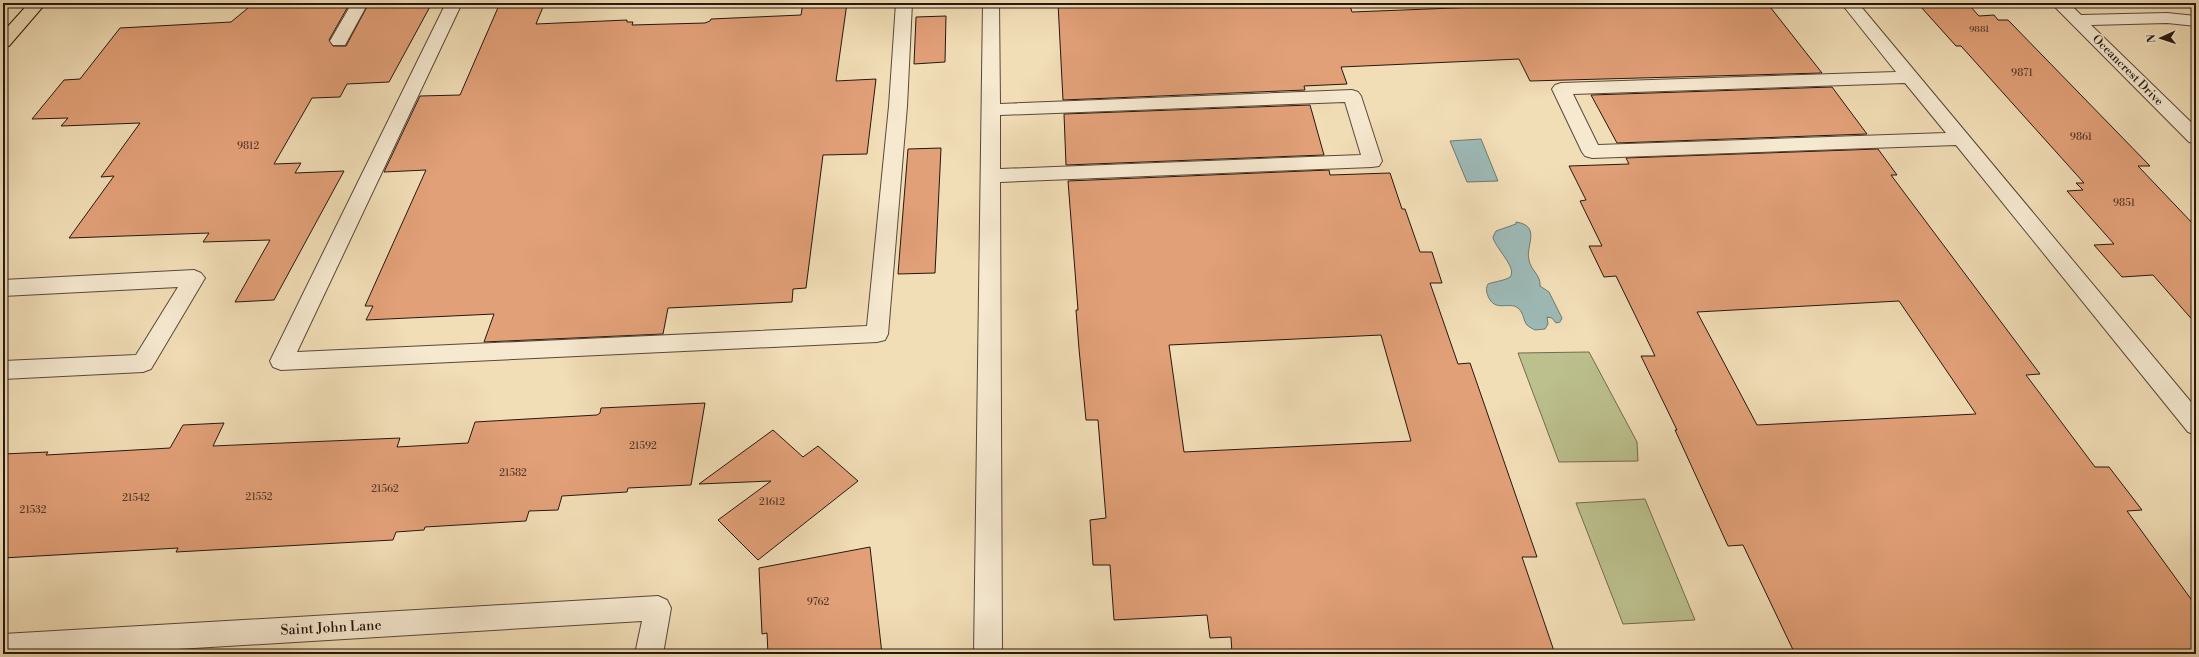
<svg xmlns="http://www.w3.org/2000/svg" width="2199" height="657" font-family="'Libre Bodoni',serif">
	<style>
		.green { fill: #bbc08d; stroke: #706c4e }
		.water { fill: #9dbab7; stroke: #6d7973 }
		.building { fill: #e2a078; stroke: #26170e; fill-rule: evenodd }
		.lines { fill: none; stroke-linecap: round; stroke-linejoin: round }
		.minor-casing { stroke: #594838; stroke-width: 2 }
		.major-casing { stroke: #26170e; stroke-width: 2 }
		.minor { fill: #f6e9d0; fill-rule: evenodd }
		.major { fill: #f1ddb6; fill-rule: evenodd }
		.labels { text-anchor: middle; stroke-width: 3.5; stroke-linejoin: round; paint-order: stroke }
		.far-number-label { font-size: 9px; fill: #553928 }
		.number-label { font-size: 10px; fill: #553928 }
		.street-label { font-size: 12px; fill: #26170e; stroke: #f6e9d0 }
		.near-street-label { font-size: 14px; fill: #26170e; stroke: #f6e9d0 }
	</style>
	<rect width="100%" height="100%" fill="#f1ddb6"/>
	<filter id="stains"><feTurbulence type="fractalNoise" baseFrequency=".005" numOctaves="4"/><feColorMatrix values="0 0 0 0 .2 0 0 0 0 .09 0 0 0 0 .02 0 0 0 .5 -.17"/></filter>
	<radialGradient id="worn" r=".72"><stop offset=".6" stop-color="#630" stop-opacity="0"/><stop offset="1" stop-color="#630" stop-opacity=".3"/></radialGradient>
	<g class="green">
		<path d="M 1589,352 L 1637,442 L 1638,461 L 1559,462 L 1518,353 Z"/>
		<path d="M 1645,499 L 1695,620 L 1623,624 L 1576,503 Z"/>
	</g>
	<g class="water">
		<path d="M 1481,139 L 1498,181 L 1467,182 L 1450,141 Z"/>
		<path d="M 1516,222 C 1542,226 1525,246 1529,260 C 1531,271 1541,275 1540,286 L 1549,292 L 1562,318 L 1560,322 L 1556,323 L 1552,318 L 1547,317 L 1548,324 L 1545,329 L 1535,330 C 1533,329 1529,327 1527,325 C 1523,320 1524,313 1518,308 C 1509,301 1495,313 1488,296 C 1486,291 1486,288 1488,284 C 1493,282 1507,280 1510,277 C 1518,268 1494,247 1493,237 L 1496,231 L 1516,224 Z"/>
	</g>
	<g class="building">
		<path d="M 254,3 L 350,3 L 329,40 L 333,46 L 346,46 L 369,3 L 432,3 L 389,82 L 347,84 L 340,97 L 312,98 L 274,164 L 301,163 L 295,173 L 344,171 L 274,300 L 235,302 L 270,240 L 203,242 L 209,233 L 69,238 L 114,176 L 101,177 L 140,123 L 61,126 L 68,118 L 32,119 L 64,80 L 80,79 L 120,28 L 231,22 Z"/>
		<path d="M 500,3 L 539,3 L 537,7 L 543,7 L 536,24 L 627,20 L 627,22 L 633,22 L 632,25 L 705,23 L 710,21 L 711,19 L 801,15 L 803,3 L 847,3 L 836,81 L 876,79 L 867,154 L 823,155 L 806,288 L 793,289 L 792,302 L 668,308 L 663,334 L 484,342 L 494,314 L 366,320 L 373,306 L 365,306 L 426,170 L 384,172 L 420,96 L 460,95 Z"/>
		<path d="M 1058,3 L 1349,3 L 1352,12 L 1479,7 L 1477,3 L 1767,3 L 1822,73 L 1530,81 L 1519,59 L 1341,67 L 1347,84 L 1304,86 L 1305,90 L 1063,100 Z"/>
		<path d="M 1969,5 L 1979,16 L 1994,15 L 1998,20 L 2008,20 L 2150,166 L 2138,166 L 2196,227 L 2196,324 L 2153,275 L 2122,277 L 2094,245 L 2114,244 L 2067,191 L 2083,190 L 2076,183 L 2084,183 L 1961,46 L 1956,46 L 1921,7 Z"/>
		<path d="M 946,16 L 945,62 L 914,64 L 916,17 Z"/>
		<path d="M 1832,87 L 1867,134 L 1617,143 L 1591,95 Z"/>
		<path d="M 1310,105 L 1324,155 L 1066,165 L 1064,114 Z"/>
		<path d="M 941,148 L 935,273 L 898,274 L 908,149 Z"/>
		<path d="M 1878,149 L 1897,175 L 1891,175 L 2040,374 L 2026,375 L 2095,467 L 2109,467 L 2142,510 L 2127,511 L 2196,606 L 2196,652 L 2162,654 L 1795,654 L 1743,545 L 1728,546 L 1675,430 L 1677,430 L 1641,356 L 1655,356 L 1616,276 L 1604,277 L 1589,246 L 1602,246 L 1580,201 L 1586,200 L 1569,166 L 1629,164 L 1626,158 ZM 1899,301 L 1976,414 L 1757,425 L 1697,312 Z"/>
		<path d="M 1329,170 L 1330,175 L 1390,173 L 1402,209 L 1405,209 L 1420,252 L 1432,252 L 1442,283 L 1430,283 L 1458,364 L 1470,363 L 1537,557 L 1522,557 L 1555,654 L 1232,654 L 1231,637 L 1210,638 L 1207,615 L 1114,620 L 1110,565 L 1093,565 L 1090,520 L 1106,518 L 1098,420 L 1086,420 L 1079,349 L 1076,310 L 1078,310 L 1068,181 ZM 1381,335 L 1411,441 L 1184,452 L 1169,345 Z"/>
		<path d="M 705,403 L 691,485 L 628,488 L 627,492 L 562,496 L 558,510 L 529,511 L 526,521 L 425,527 L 424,530 L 396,532 L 393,540 L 176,552 L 178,548 L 3,558 L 3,454 L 48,452 L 46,455 L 170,448 L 183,425 L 224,423 L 213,446 L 400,438 L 397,447 L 468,443 L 475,422 L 597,415 L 600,413 L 601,408 Z"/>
		<path d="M 773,430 L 803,457 L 818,446 L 858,481 L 758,560 L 718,520 L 771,481 L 699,484 Z"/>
		<path d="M 870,547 L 882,654 L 768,654 L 767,633 L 762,634 L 759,568 Z"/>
	</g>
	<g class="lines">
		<g class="minor-casing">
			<g id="minor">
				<path d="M 352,3 L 368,3 L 345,45 L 333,45 L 330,41 Z"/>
				<path d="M 446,3 L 462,3 L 297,352 L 867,326 L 889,106 L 896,3 L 912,3 L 907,106 L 888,334 L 885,340 L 877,342 L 281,370 L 273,367 L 270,361 Z"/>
				<path d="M 983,3 L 999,3 L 1000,104 L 1352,90 L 1358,92 L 1361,96 L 1382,161 L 1379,166 L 1372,167 L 1000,182 L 1002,654 L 974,654 ZM 1345,102 L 1361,155 L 1000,169 L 1000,115 Z"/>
				<path d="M 1841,3 L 1858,3 L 2196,408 L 2196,435 L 2188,432 L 1956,145 L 1592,158 L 1585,156 L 1582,152 L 1552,89 L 1555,85 L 1561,83 L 1896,72 ZM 1905,83 L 1946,133 L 1598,145 L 1573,94 Z"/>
				<path d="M 2051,3 L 2069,3 L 2081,15 L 2167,13 L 2196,16 L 2196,26 L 2167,23 L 2091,25 L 2196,127 L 2196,144 L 2189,142 Z"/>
				<path d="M 194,270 L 201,273 L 205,278 L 151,369 L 143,372 L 3,379 L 3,361 L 136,355 L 178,287 L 3,296 L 3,280 Z"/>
				<path d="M 658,596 L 667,600 L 671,608 L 663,654 L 635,654 L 642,621 L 95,654 L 3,654 L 3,634 Z"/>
			</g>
		</g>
		<g class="major-casing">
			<path id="major" d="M 29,3 L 46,3 L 9,46 L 3,47 L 3,32 Z"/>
		</g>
		<use href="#minor" class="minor"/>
		<use href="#major" class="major"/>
	</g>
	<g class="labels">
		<g class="far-number-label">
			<text x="1979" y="32">9881</text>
		</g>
		<g class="number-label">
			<text x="2022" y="76">9871</text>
			<text x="2081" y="140">9861</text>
			<text x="248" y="149">9812</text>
			<text x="2124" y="206">9851</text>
			<text x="643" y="449">21592</text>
			<text x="513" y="476">21582</text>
			<text x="385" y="492">21562</text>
			<text x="259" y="500">21552</text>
			<text x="136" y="501">21542</text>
			<text x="772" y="505">21612</text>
			<text x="33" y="513">21532</text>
			<text x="818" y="605">9762</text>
		</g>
		<g class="street-label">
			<text transform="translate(2128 70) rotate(45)" y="4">Oceancrest Drive</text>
		</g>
		<g class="near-street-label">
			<text transform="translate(331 627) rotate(-3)" y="5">Saint John Lane</text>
		</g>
	</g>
	<rect width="2199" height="657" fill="none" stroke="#f1ddb6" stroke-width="16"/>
	<rect x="4" y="4" width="2191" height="649" fill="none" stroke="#26170e" stroke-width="2"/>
	<rect x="8" y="8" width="2183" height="641" fill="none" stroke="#26170e"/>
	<g transform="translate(2161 38) rotate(267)" stroke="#f6e9d0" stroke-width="3" paint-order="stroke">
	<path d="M0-3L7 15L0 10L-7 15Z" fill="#26170e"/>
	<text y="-6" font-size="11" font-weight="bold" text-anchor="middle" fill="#26170e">N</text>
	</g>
	<rect width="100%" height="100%" filter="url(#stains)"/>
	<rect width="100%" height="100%" fill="url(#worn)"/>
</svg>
